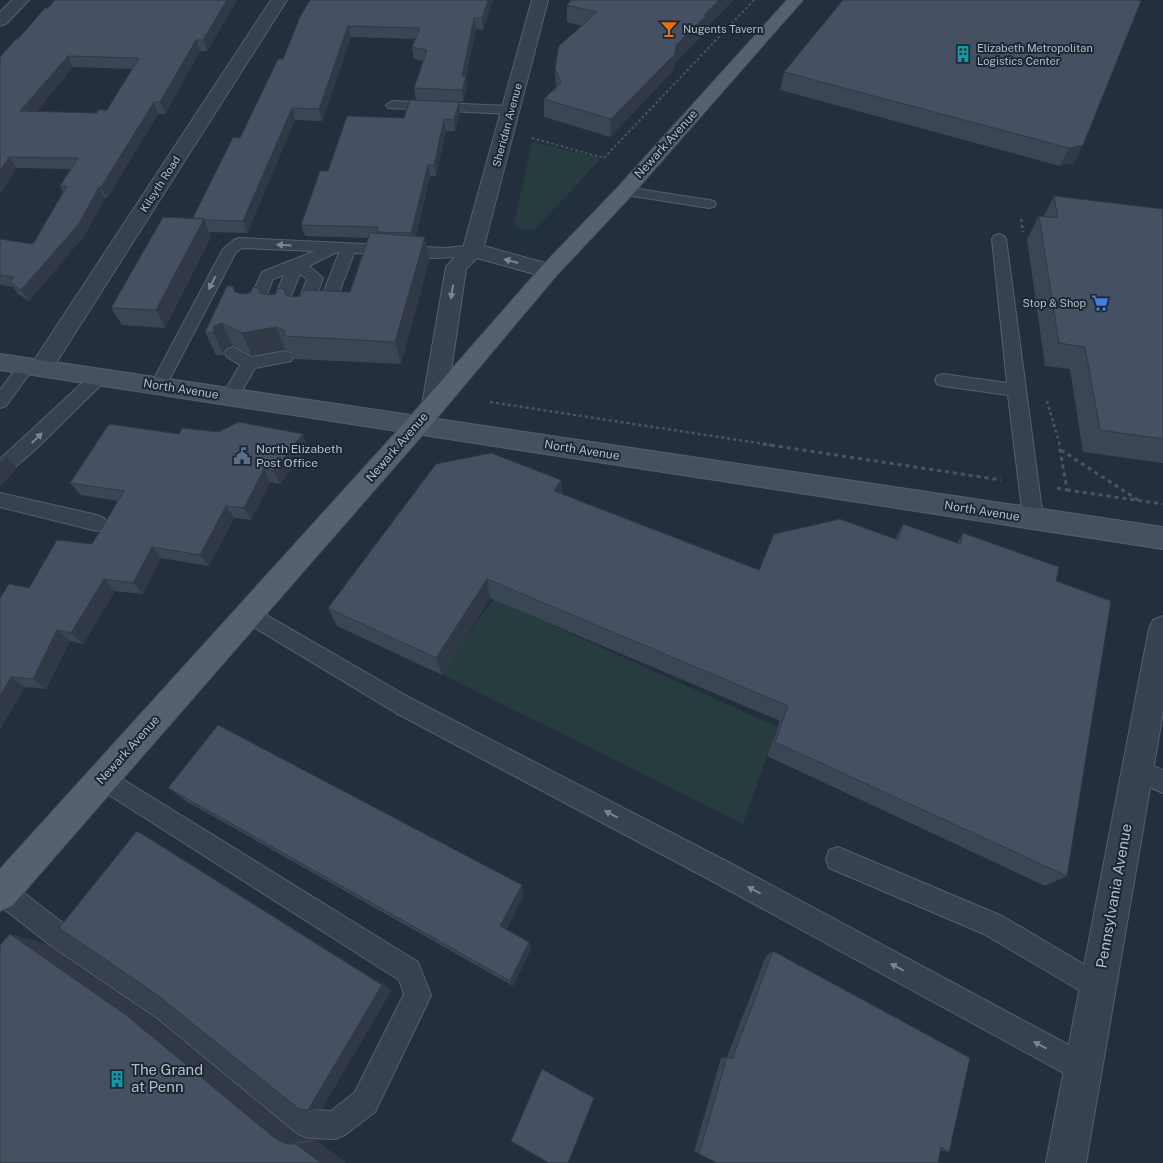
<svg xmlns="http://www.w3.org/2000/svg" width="1163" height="1163" font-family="'Public Sans',sans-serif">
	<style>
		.green { fill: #263c3f }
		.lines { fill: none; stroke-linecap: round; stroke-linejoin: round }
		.service-casing { stroke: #565f6c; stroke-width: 2 }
		.minor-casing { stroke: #565f6c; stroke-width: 2 }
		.secondary-casing { stroke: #565f6c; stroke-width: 2 }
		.primary-casing { stroke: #414a57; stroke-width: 2 }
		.path-far2 { stroke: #44595c; stroke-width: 2; stroke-dasharray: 2.5 2.5; stroke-linecap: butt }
		.path-far1 { stroke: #44595c; stroke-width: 2.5; stroke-dasharray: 3 3; stroke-linecap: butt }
		.path { stroke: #44595c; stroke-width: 3; stroke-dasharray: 4 4; stroke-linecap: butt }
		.service { fill: #38414e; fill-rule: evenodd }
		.minor { fill: #38414e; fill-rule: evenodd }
		.secondary { fill: #465061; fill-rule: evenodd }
		.primary { fill: #56606e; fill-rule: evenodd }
		.wall { fill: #3b4654; fill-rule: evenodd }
		.shaded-wall { fill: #303945 }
		.building { fill: #455162; stroke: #303945; fill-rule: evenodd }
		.oneway { fill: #7c8592 }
		.labels { text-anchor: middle; stroke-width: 4; stroke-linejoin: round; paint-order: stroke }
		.far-poi-label { font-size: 11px; fill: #b4bcc9; stroke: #1d2633; text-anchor: start }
		.far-street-label { font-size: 11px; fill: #b4bcc9; stroke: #1d2633 }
		.street-label { font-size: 12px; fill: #b4bcc9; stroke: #1d2633 }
		.poi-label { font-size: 12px; fill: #b4bcc9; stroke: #1d2633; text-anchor: start }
		.near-street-label { font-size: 15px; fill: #b4bcc9; stroke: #1d2633 }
		.near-poi-label { font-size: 15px; fill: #b4bcc9; stroke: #1d2633; text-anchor: start }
	</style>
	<rect width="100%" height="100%" fill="#242f3e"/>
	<g class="green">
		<path d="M 532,142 L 598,157 L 600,160 L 534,230 C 528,231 518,230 514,224 Z"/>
		<path d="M 494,599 L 777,727 L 743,824 L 440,673 Z"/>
	</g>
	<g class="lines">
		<g class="service-casing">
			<g id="service">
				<path d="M 392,101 L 511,106 L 517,110 L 511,114 L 388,108 L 386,105 Z"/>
				<path d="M 625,187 L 709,200 L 714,201 L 716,204 L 714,207 L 709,208 L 620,194 L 618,191 Z"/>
				<path d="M 999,234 L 1004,236 L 1006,239 L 1043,518 L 1040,523 L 1033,526 L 1026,523 L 1023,518 L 1008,395 L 943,386 L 937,384 L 935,380 L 937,376 L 943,374 L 1007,383 L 992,239 L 994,236 Z"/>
				<path d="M 239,238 L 446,248 L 473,245 L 478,247 L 480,250 L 478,253 C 441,263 393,255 354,253 L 336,301 L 334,305 L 328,306 L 322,305 L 320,301 L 339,253 L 337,252 L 309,266 L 323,278 L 310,313 L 308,317 L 302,318 L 296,317 L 294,313 L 307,279 L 300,274 L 283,315 L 277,316 L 271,315 L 269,311 L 284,275 L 273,279 L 259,314 L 253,315 L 247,314 L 245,310 L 262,272 L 315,251 L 242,248 L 236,252 L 164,390 L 158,392 L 152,390 L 150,386 L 223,249 L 234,240 Z"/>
				<path d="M 233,347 L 252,357 L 285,351 L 291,353 L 293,357 L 291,361 L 255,368 L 236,401 L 230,403 L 224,401 L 221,397 L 240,365 L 227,357 L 225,353 L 227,349 Z"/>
				<path d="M 27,360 L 33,362 L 35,366 L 6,406 L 0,408 L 0,390 L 21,362 Z"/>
				<path d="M 99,371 L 105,373 L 107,377 L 105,381 L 36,449 L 6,475 L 0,477 L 0,459 L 93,373 Z"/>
				<path d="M 0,493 L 97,515 L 104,518 L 107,523 L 104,528 L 97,531 L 0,507 Z"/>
				<path d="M 249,605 L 412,699 L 732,864 L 1093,1058 L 1097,1068 L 1093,1078 L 1083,1082 L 1073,1078 L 714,882 L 396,713 L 242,620 L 239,614 L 242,608 Z"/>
				<path d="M 1137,759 L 1163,770 L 1163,793 L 1129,778 L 1126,770 L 1129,762 Z"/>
				<path d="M 103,767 L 418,962 L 431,995 L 427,1004 L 375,1112 L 345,1135 L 335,1139 L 308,1138 L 298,1134 L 157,1018 L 54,948 L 0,906 L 0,880 L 2,880 L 11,883 L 72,930 L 175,1000 L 313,1110 L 331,1111 L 355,1092 L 404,994 L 399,980 L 95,786 L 91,778 L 95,770 Z"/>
				<path d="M 838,847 L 1002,916 L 1107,978 L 1111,987 L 1107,996 L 1098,1000 L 1089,996 L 984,934 L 829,868 L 826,859 L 829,850 Z"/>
			</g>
		</g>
		<g class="minor-casing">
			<g id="minor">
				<path d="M 12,0 L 29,0 L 6,24 L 0,26 L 0,12 Z"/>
				<path d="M 271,0 L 287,0 L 49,374 L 41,376 L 33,374 L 30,368 L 33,362 Z"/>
				<path d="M 532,0 L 548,0 L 484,246 L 556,266 L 559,271 L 556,276 L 549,278 L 477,258 L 466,269 L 446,405 L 442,411 L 434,414 L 426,411 L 422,405 L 446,267 L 463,248 Z"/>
				<path d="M 1163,616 L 1163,712 L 1086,1163 L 1046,1163 L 1149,629 L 1153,620 Z"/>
			</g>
		</g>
		<g class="secondary-casing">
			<path id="secondary" d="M 0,354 L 1163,527 L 1163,549 L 0,370 Z"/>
		</g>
		<g class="primary-casing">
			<path id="primary" d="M 787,0 L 803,0 L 632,195 L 556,276 L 426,431 L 12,906 L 0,911 L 0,869 L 408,419 L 542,266 L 618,187 Z"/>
		</g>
		<path class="path-far2" d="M 532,138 L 604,158 L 754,0"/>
		<g class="path-far1">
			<path d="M 1021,219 L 1023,232"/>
			<path d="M 1047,401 L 1060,445"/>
			<path d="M 490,402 L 771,445"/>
		</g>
		<g class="path">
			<path d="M 763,444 L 1001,480"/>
			<path d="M 1061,450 L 1138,500"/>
			<path d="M 1057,488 L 1067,490 L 1059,444"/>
			<path d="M 1067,490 L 1163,504"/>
		</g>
		<use href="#service" class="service"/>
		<use href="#minor" class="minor"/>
		<use href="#secondary" class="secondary"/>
		<use href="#primary" class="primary"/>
	</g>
	<g class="wall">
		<path d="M 55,0 L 237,0 L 207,51 L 200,51 L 165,114 L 158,114 L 107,198 L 105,198 L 84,236 L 29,301 L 18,294 L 13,287 L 0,285 L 0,239 L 33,244 L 63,192 L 60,186 L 71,169 L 16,168 L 2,191 L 0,191 L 0,57 L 18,39 ZM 73,67 L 133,69 L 107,110 L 97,113 L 36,112 Z"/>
		<path d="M 310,0 L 493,0 L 483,30 L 476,29 L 466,76 L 467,88 L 463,102 L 427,101 L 459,102 L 460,113 L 455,131 L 446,131 L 436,176 L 430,176 L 416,236 L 429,260 L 401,364 L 294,359 L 291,352 L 285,349 L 252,355 L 232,345 L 225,348 L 224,355 L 216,355 L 205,332 L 236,292 L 243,294 L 260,293 L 268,295 L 286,295 L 293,297 L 350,292 L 368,238 L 305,236 L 301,225 L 328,171 L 404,118 L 416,100 L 414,88 L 424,61 L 414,59 L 412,47 L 415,39 L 351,37 L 322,121 L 295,120 L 247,233 L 209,232 L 211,237 L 165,328 L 122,325 L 111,308 L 193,218 L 240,138 L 283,59 Z"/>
		<path d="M 570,0 L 733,0 L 705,29 L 705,33 L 675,63 L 673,71 L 610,137 L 544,117 L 544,99 L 556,87 L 555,68 L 582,26 L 567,22 L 567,5 L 570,2 Z"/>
		<path d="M 784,72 L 1083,145 L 1074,163 L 1060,166 L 780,90 Z"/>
		<path d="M 1054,196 L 1163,209 L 1163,463 L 1083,452 L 1070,369 L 1045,366 L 1027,239 L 1039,216 L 1044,216 Z"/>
		<path d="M 179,434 L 308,447 L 280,484 L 270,482 L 251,520 L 234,518 L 209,566 L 161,558 L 143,594 L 115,591 L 83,644 L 70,641 L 46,689 L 25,687 L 0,729 L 29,588 L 92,544 L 118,501 L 81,495 L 70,483 Z"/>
		<path d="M 561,480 L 562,494 L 759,570 L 895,539 L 903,524 L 957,543 L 963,533 L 1056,581 L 1067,876 L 1045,886 L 767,756 L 780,721 L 490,598 L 442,675 L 337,626 L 328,608 Z"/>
		<path d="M 168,788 L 524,894 L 506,930 L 529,942 L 531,949 L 513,986 L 186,801 Z"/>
		<path d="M 10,934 L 45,944 L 156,1020 L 297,1135 L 307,1140 L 316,1140 L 346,1163 L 0,1163 Z"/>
		<path d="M 773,951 L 949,1152 L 940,1150 L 717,1163 L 694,1151 L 721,1058 L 727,1057 L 766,956 Z"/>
	</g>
	<g class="shaded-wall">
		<path d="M 227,0 L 237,0 L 207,51 L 203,40 Z"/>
		<path d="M 488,0 L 493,0 L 483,30 L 482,18 Z"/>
		<path d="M 719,0 L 733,0 L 705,29 L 705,33 L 675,63 L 673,71 L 610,137 L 611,119 L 676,45 Z"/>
		<path d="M 474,18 L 476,29 L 466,77 L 467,88 L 463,102 L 462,90 L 462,76 Z"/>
		<path d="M 348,26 L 351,37 L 322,121 L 319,109 Z"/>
		<path d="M 196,40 L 200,51 L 165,114 L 160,102 Z"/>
		<path d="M 68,56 L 73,67 L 27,123 L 20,111 Z"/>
		<path d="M 154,102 L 158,114 L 107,198 L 101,187 Z"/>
		<path d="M 459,102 L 460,113 L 455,131 L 454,120 Z"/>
		<path d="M 292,108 L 295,120 L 247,233 L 243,221 Z"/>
		<path d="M 444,119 L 446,131 L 436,176 L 434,165 Z"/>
		<path d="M 1083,145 L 1074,163 L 1060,166 L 1069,148 Z"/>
		<path d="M 9,157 L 16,168 L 2,191 L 0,188 L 0,171 Z"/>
		<path d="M 428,165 L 430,176 L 414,245 L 411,233 Z"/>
		<path d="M 99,187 L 105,198 L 84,236 L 29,301 L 21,290 Z"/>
		<path d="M 204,219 L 211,237 L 165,328 L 156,310 Z"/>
		<path d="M 425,237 L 429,260 L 401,364 L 395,342 Z"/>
		<path d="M 222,323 L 232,345 L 225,348 L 224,355 L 213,333 L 214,326 Z"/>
		<path d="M 276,327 L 285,349 L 252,355 L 242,333 Z"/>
		<path d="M 303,434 L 308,447 L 280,484 L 273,471 Z"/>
		<path d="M 7,457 L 17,468 L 0,487 L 0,464 Z"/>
		<path d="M 264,469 L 270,482 L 251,520 L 244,508 Z"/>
		<path d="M 561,480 L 562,500 L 554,491 Z"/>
		<path d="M 226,506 L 234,518 L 209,566 L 200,555 Z"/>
		<path d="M 152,547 L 161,558 L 143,594 L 133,583 Z"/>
		<path d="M 104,579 L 115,591 L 83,644 L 71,633 Z"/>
		<path d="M 487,579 L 490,598 L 442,675 L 436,658 Z"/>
		<path d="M 57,630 L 70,641 L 46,689 L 33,679 Z"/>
		<path d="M 11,677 L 25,687 L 0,729 L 0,696 Z"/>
		<path d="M 137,831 L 156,842 L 392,990 L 322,1109 L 308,1110 Z"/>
		<path d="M 522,885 L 524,894 L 504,934 L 500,926 Z"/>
		<path d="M 10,934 L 45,944 L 156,1020 L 297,1135 L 307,1140 L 287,1144 L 276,1139 Z"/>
		<path d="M 529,942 L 531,949 L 513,986 L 510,981 Z"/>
		<path d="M 316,1140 L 346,1163 L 321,1163 L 296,1144 Z"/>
	</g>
	<g class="building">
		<path d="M 55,0 L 227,0 L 203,40 L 196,40 L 160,102 L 154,102 L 101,187 L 99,187 L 78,225 L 21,290 L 10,282 L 14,277 L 0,275 L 0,239 L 33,244 L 67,186 L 60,186 L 78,158 L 9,157 L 0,171 L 0,57 L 16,39 L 18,39 L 45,8 L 48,8 ZM 68,56 L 139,58 L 107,110 L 98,110 L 97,113 L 20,111 Z"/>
		<path d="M 310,0 L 488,0 L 482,18 L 474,18 L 462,76 L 466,76 L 462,90 L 414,88 L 427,50 L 412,47 L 420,28 L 348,26 L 319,109 L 292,108 L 243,221 L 204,220 L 204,219 L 193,218 L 233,137 L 240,138 L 278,59 L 283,59 L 300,17 Z"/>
		<path d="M 572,0 L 719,0 L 704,15 L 707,15 L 676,45 L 675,54 L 611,119 L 544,99 L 561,83 L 555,68 L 559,46 L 597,12 L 567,5 Z"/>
		<path d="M 843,0 L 1137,0 L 1141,1 L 1083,145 L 1069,148 L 784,72 Z"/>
		<path d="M 410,100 L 459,102 L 454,120 L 444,119 L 434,165 L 428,165 L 411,233 L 377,232 L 378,227 L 301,225 L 320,171 L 328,171 L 347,116 L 404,118 Z"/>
		<path d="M 1054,196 L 1163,209 L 1163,439 L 1100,430 L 1085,347 L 1059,343 L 1039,216 L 1058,218 Z"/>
		<path d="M 163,217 L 204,219 L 156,310 L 111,308 Z"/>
		<path d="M 370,233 L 425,237 L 395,342 L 285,336 L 284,330 L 276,327 L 242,333 L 222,323 L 214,326 L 213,333 L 205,332 L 227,286 L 233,286 L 235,292 L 243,294 L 250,293 L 253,287 L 258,288 L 260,293 L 268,295 L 275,294 L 278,288 L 284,289 L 286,295 L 293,297 L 300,296 L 304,290 L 350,292 Z"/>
		<path d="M 239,422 L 303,434 L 273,471 L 264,469 L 244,508 L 226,506 L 200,555 L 152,547 L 133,583 L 104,579 L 71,633 L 57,630 L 33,679 L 11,677 L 0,696 L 0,598 L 9,584 L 29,588 L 57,540 L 92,544 L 124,491 L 70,483 L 109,424 L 179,434 L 182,428 L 218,432 Z"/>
		<path d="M 491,453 L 561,480 L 554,491 L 759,570 L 774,534 L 840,519 L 898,540 L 903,524 L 960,544 L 963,533 L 1059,567 L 1056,581 L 1111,601 L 1067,876 L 775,742 L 788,706 L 487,579 L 436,658 L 328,608 L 436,464 Z"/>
		<path d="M 218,725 L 522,885 L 500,926 L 529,942 L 510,981 L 168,788 Z"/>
		<path d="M 137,831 L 382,985 L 308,1110 L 299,1109 L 156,994 L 59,928 Z"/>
		<path d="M 10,934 L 126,1015 L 276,1139 L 287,1144 L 296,1144 L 321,1163 L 0,1163 L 0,945 Z"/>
		<path d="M 773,951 L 970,1058 L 949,1152 L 941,1147 L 938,1163 L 717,1163 L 699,1154 L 727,1057 L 732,1059 Z"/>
		<path d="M 542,1069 L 594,1098 L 568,1163 L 549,1163 L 511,1141 Z"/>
	</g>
	<defs><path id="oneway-solid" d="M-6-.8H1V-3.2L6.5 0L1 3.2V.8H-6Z" transform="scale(1.25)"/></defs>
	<g class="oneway">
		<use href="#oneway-solid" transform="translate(284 245) rotate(-177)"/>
		<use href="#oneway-solid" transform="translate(511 261) rotate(-165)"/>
		<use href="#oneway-solid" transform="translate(212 283) rotate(117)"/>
		<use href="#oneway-solid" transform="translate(452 292) rotate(99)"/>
		<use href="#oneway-solid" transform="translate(37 438) rotate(-44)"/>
		<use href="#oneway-solid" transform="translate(611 814) rotate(-152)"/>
		<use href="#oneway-solid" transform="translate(754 890) rotate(-152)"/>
		<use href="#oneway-solid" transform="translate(897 967) rotate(-152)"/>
		<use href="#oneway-solid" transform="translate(1040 1045) rotate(-152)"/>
	</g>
	<defs>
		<g id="bar-bare" transform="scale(1.35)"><path d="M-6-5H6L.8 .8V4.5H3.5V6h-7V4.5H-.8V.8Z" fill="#e8710a" stroke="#1d2633" stroke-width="2.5" paint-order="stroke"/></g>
		<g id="building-bare" transform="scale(1.35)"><path d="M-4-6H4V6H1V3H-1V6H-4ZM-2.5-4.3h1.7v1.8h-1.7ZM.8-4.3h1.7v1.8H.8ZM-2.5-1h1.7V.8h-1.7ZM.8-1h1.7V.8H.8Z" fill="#0f9aa8" stroke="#1d2633" stroke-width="2.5" paint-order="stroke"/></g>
		<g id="supermarket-bare" transform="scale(1.35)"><path d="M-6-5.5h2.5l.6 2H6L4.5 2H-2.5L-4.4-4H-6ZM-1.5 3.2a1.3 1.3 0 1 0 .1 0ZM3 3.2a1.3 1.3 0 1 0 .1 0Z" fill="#3f7fe0" stroke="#1d2633" stroke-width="2.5" paint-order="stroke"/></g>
		<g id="civic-bare" transform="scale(1.35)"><path d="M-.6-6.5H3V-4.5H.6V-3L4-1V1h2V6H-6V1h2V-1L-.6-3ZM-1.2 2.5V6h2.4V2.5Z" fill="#5c6f8a" stroke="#1d2633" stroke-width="2.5" paint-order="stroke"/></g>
	</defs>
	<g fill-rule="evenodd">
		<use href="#bar-bare" x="669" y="29"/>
		<use href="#building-bare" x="963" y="54"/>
		<use href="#supermarket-bare" x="1100" y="303"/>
		<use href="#civic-bare" x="242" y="456"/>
		<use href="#building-bare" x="117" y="1079"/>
	</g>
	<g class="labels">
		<g class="far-poi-label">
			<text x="683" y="33">Nugents Tavern</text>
			<text x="977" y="52">Elizabeth Metropolitan<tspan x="977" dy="13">Logistics Center</tspan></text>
			<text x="1086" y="307" text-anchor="end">Stop &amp; Shop</text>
		</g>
		<g class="far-street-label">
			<text transform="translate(507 125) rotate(-75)" y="4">Sheridan Avenue</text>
			<text transform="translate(160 184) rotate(-57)" y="4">Kilsyth Road</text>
		</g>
		<g class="street-label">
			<text transform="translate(666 144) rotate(-48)" y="4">Newark Avenue</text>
			<text transform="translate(181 389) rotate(9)" y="4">North Avenue</text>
			<text transform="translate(397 447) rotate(-49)" y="4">Newark Avenue</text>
			<text transform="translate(582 450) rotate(9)" y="4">North Avenue</text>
			<text transform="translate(982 511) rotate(9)" y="4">North Avenue</text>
			<text transform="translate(128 750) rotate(-48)" y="4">Newark Avenue</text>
		</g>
		<g class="poi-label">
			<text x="256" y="453">North Elizabeth<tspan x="256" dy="14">Post Office</tspan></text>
		</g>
		<g class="near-street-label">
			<text transform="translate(1114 896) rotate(-80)" y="5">Pennsylvania Avenue</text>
		</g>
		<g class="near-poi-label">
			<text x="131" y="1075">The Grand<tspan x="131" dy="17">at Penn</tspan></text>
		</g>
	</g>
</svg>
